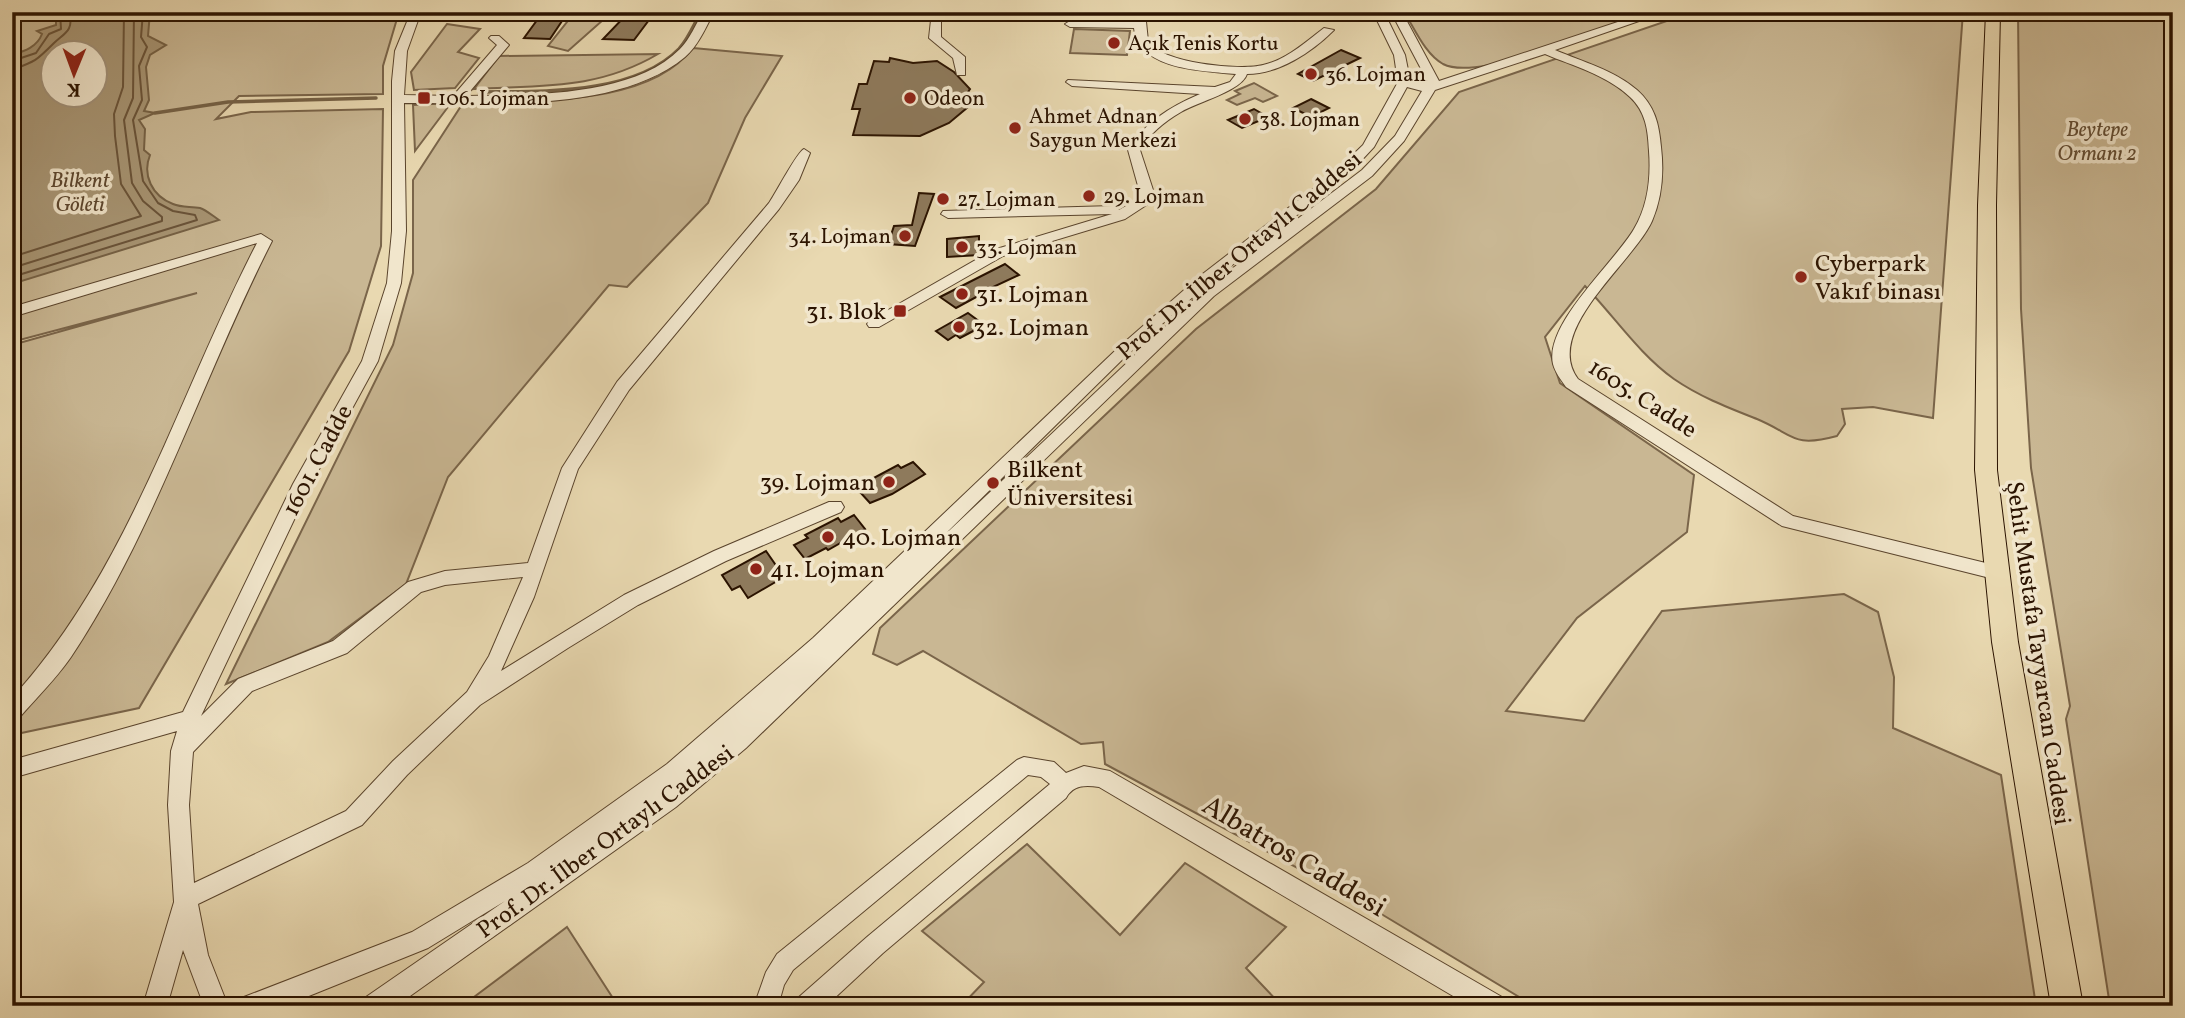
<svg xmlns="http://www.w3.org/2000/svg" width="2185" height="1018" font-family="Vollkorn,serif">
	<style>
		.green { fill: #c9b793; stroke: #7a654a; stroke-width: 2; fill-rule: evenodd }
		.water { fill: #a89675; stroke: #766246; stroke-width: 2; fill-rule: evenodd }
		.lines { fill: none; stroke-linecap: round; stroke-linejoin: round }
		.shore { stroke: #6a543a; stroke-width: 2 }
		.stream { stroke: #766246; stroke-width: 3.5 }
		.building { fill: #8e7a5c; stroke: #2b1300; stroke-width: 2 }
		.minor-casing { stroke: #5a442c; stroke-width: 2 }
		.major-casing { stroke: #2b1300; stroke-width: 2 }
		.minor { fill: #f1e6cc; fill-rule: evenodd }
		.major { fill: #e9d9b1; fill-rule: evenodd }
		.poi-dot { fill: #8f2418; stroke: #f1e6cc; stroke-width: 2.5 }
		.labels { text-anchor: middle; stroke-width: 7; stroke-linejoin: round; paint-order: stroke }
		.far-poi-label { font-size: 21px; fill: #2b1300; stroke: #f1e6cc; text-anchor: start }
		.far-park-label { font-size: 21px; font-style: italic; fill: #624c33; stroke: #f1e6cc }
		.far-water-label { font-size: 21px; font-style: italic; fill: #5d472f; stroke: #f1e6cc }
		.street-label { font-size: 24px; fill: #2b1300; stroke: #f1e6cc }
		.poi-label { font-size: 24px; fill: #2b1300; stroke: #f1e6cc; text-anchor: start }
		.near-street-label { font-size: 28px; fill: #2b1300; stroke: #f1e6cc }
	</style>
	<rect width="100%" height="100%" fill="#e9d9b1"/>
	<filter id="stains"><feTurbulence type="fractalNoise" baseFrequency=".00286" numOctaves="4"/><feColorMatrix values="0 0 0 0 .2 0 0 0 0 .09 0 0 0 0 .02 0 0 0 .5 -.17"/></filter>
	<radialGradient id="worn" r=".72"><stop offset=".6" stop-color="#630" stop-opacity="0"/><stop offset="1" stop-color="#630" stop-opacity=".3"/></radialGradient>
	<g class="green">
		<path d="M 12,12 L 317,12 L 286,17 L 288,21 L 353,12 L 399,12 L 383,66 L 383,94 L 239,96 L 216,119 L 251,112 L 383,109 L 381,246 L 349,351 L 139,708 L 12,735 L 12,345 L 197,293 L 12,342 ZM 52,52 L 94,52 L 94,94 L 52,94 Z"/>
		<path d="M 575,12 L 612,12 L 568,51 L 548,46 Z"/>
		<path d="M 1404,12 L 1647,12 C 1606,26 1480,83 1443,64 C 1425,54 1415,29 1404,12 Z"/>
		<path d="M 1693,12 L 1963,12 L 1933,418 L 1873,407 L 1842,409 L 1845,424 L 1837,436 C 1792,448 1795,435 1757,419 C 1729,408 1700,397 1674,379 C 1639,354 1614,316 1585,286 L 1545,337 L 1560,383 L 1694,475 L 1687,532 L 1577,618 L 1506,711 L 1584,721 L 1662,611 L 1844,594 L 1878,612 L 1894,677 L 1893,728 L 2001,775 L 2036,1006 L 1534,1006 L 1368,906 L 1105,764 L 1103,742 L 1081,744 L 923,651 L 897,665 L 873,654 L 880,628 L 1196,329 L 1376,189 L 1459,92 Z"/>
		<path d="M 2018,12 L 2173,12 L 2173,1006 L 2110,1006 L 2066,719 L 2070,706 L 2031,468 L 2021,309 Z"/>
		<path d="M 447,24 L 480,29 L 458,52 L 479,58 L 455,88 L 414,90 L 411,72 Z"/>
		<path d="M 1074,29 L 1130,31 L 1127,55 L 1070,53 Z"/>
		<path d="M 693,48 L 782,56 L 745,118 L 708,203 L 627,287 L 609,285 L 448,477 L 406,584 L 328,642 L 226,684 L 393,345 L 413,273 L 413,180 L 463,103 C 532,99 647,108 693,48 Z"/>
		<path d="M 658,54 C 597,90 542,85 474,89 L 499,56 Z"/>
		<path d="M 1254,83 L 1277,96 L 1263,102 L 1255,98 L 1237,105 L 1227,100 L 1240,94 L 1235,91 Z"/>
		<path d="M 451,103 L 415,151 L 413,105 Z"/>
		<path d="M 1027,844 L 1120,935 L 1185,863 L 1286,927 L 1246,968 L 1282,1006 L 961,1006 L 984,982 L 922,931 Z"/>
		<path d="M 567,927 L 618,1006 L 462,1006 Z"/>
	</g>
	<path class="water" d="M 51,12 L 150,12 L 148,36 L 166,45 L 150,55 L 146,67 L 149,100 L 144,111 L 155,113 L 139,120 L 145,129 L 144,150 L 150,155 C 142,175 152,196 173,204 C 182,208 191,206 200,208 C 206,210 213,216 219,220 L 12,284 L 12,55 C 25,51 37,47 42,34 L 37,31 L 56,25 L 56,17 L 49,14 ZM 52,52 L 94,52 L 94,94 L 52,94 Z"/>
	<g class="lines">
		<g class="shore">
			<path d="M 12,61 L 36,53 L 49,34 L 61,29 L 60,12"/>
			<path d="M 12,70 C 36,61 36,61 54,43 C 66,32 73,31 70,12"/>
			<path d="M 12,257 L 141,216 L 121,184 L 115,136 L 114,114 L 123,87 L 124,12"/>
			<path d="M 12,268 L 162,221 L 162,217 L 143,201 L 132,183 L 124,120 L 133,98 L 134,12"/>
			<path d="M 12,277 L 197,220 L 195,215 L 173,211 L 158,203 L 143,181 L 133,120 L 142,100 L 139,66 L 147,47 L 141,37 L 143,12"/>
		</g>
		<g class="stream">
			<path d="M 479,92 C 539,91 633,96 679,49 C 689,38 694,24 701,12"/>
			<path d="M 155,113 L 228,102 L 376,98"/>
		</g>
	</g>
	<g class="building">
		<path d="M 543,12 L 568,12 L 550,39 L 524,38 Z"/>
		<path d="M 655,12 L 634,40 L 603,39 L 628,13 Z"/>
		<path d="M 1341,50 L 1360,58 L 1313,81 L 1298,74 Z"/>
		<path d="M 890,58 L 913,63 L 937,61 L 954,72 L 970,89 L 966,95 L 968,107 L 949,123 L 920,136 L 853,135 L 860,109 L 852,109 L 859,84 L 867,84 L 874,61 L 889,62 Z"/>
		<path d="M 1311,99 L 1329,108 L 1311,117 L 1293,108 Z"/>
		<path d="M 1254,109 L 1268,117 L 1242,128 L 1228,120 Z"/>
		<path d="M 919,193 L 934,194 L 915,246 L 888,244 L 894,226 L 912,225 Z"/>
		<path d="M 979,236 L 979,255 L 947,257 L 947,239 Z"/>
		<path d="M 1005,264 L 1019,275 L 978,294 L 980,295 L 956,308 L 940,297 Z"/>
		<path d="M 968,313 L 980,322 L 973,326 L 977,329 L 960,338 L 956,335 L 948,340 L 936,331 Z"/>
		<path d="M 913,462 L 925,474 L 892,494 L 870,503 L 859,491 L 871,484 L 868,481 L 898,465 L 901,468 Z"/>
		<path d="M 854,515 L 865,529 L 828,550 L 826,548 L 805,559 L 794,545 L 808,538 L 805,535 L 838,518 L 841,522 Z"/>
		<path d="M 766,551 L 784,577 L 748,598 L 740,586 L 732,590 L 722,575 Z"/>
	</g>
	<g class="lines">
		<g class="minor-casing">
			<g id="minor">
				<path d="M 411,12 L 421,12 L 407,51 L 404,95 L 453,96 L 497,45 L 489,38 L 491,36 L 499,36 L 509,45 L 466,96 C 529,95 633,97 680,49 C 690,39 696,24 703,12 L 714,12 C 706,27 698,46 685,57 C 617,113 488,103 404,103 L 406,231 L 401,283 L 378,361 L 311,484 L 201,716 L 238,679 L 333,641 L 408,582 L 445,571 L 528,563 L 562,468 L 617,382 L 769,203 C 776,193 797,152 804,149 L 810,153 L 799,180 L 779,209 L 629,390 L 578,469 L 534,597 L 501,671 L 624,595 L 714,551 L 829,502 L 841,502 L 844,507 L 841,512 L 726,561 L 638,605 L 568,648 L 480,705 L 407,775 L 362,825 L 198,904 L 208,955 L 228,1006 L 204,1006 L 183,950 L 167,1006 L 143,1006 L 174,902 L 168,805 L 171,751 L 177,731 L 12,778 L 12,760 L 183,712 L 293,484 L 362,361 L 387,283 L 392,231 L 392,81 L 395,51 ZM 523,577 L 489,656 L 467,692 L 393,761 L 346,811 L 194,883 L 189,805 L 193,752 L 252,691 L 347,653 L 421,592 L 445,585 Z"/>
				<path d="M 935,12 L 946,12 L 941,20 L 941,37 L 965,57 L 965,75 L 957,75 L 953,58 L 929,38 L 931,20 Z"/>
				<path d="M 1135,12 L 1145,12 L 1148,41 C 1160,63 1240,71 1263,65 C 1286,60 1306,42 1324,28 L 1334,30 C 1312,52 1279,74 1247,74 C 1242,91 1197,102 1181,112 C 1164,122 1150,133 1140,150 L 1154,193 L 1148,204 L 1125,219 L 1003,256 L 879,327 L 869,327 L 867,324 L 869,321 L 993,250 L 1112,214 L 948,218 L 941,214 L 943,211 L 1113,206 L 1119,210 L 1138,199 L 1140,193 L 1128,150 C 1145,122 1170,107 1200,94 L 1072,86 L 1066,82 L 1068,80 L 1215,87 L 1230,82 L 1236,74 C 1203,71 1138,70 1134,28 L 1070,27 L 1065,24 L 1070,21 L 1134,22 Z"/>
				<path d="M 1373,12 L 1384,12 L 1405,55 L 1410,80 L 1424,84 L 1428,82 L 1391,12 L 1402,12 L 1439,81 L 1648,12 L 1665,12 L 1555,50 C 1583,62 1614,70 1637,90 C 1655,106 1659,124 1661,147 C 1664,172 1662,198 1652,221 C 1633,263 1542,331 1578,379 L 1793,516 L 1998,566 L 2004,568 L 2007,573 L 2004,578 L 1998,580 L 1782,526 L 1566,387 C 1561,380 1555,372 1553,364 C 1544,324 1615,262 1634,229 C 1648,206 1651,177 1649,151 C 1648,130 1646,112 1630,97 C 1607,75 1573,66 1545,54 L 1435,90 L 1404,141 L 1372,176 L 1214,296 L 746,748 L 676,807 L 396,1006 L 363,1006 L 366,997 L 505,901 L 428,948 L 284,1006 L 241,1006 L 244,997 L 412,932 L 528,863 L 667,764 L 813,638 L 1119,347 L 1200,276 L 1335,172 L 1363,145 L 1398,82 L 1394,55 ZM 1407,87 L 1422,91 L 1395,136 L 1362,170 L 1204,290 L 934,545 L 1129,353 L 1210,282 L 1345,178 L 1374,147 Z"/>
				<path d="M 261,234 L 272,241 C 202,378 156,529 71,657 C 56,679 36,698 19,718 L 12,720 L 12,698 C 130,569 178,395 257,243 L 12,317 L 12,307 Z"/>
				<path d="M 1024,757 L 1054,762 L 1066,773 L 1084,766 L 1110,771 L 1502,997 L 1505,1006 L 1470,1006 L 1099,787 C 1085,785 1073,785 1066,798 L 883,953 L 826,1006 L 796,1006 L 799,997 L 867,937 L 1050,784 L 1041,777 L 1028,775 L 793,970 L 784,985 L 778,1006 L 754,1006 L 766,972 L 777,954 L 1017,760 Z"/>
			</g>
		</g>
		<g class="major-casing">
			<path id="major" d="M 1986,12 L 2000,12 L 1996,205 L 1997,470 L 2018,642 L 2083,1006 L 2051,1006 L 1992,642 L 1975,470 L 1978,205 Z"/>
		</g>
		<use href="#minor" class="minor"/>
		<use href="#major" class="major"/>
	</g>
	<g class="poi-dot">
		<circle cx="1114" cy="43" r="7"/>
		<circle cx="1311" cy="74" r="7"/>
		<rect x="417" y="91" width="14" height="14" rx="3.5"/>
		<circle cx="910" cy="98" r="7"/>
		<circle cx="1245" cy="119" r="7"/>
		<circle cx="1015" cy="128" r="7"/>
		<circle cx="1089" cy="196" r="7"/>
		<circle cx="943" cy="199" r="7"/>
		<circle cx="905" cy="236" r="7"/>
		<circle cx="962" cy="247" r="7"/>
		<circle cx="1801" cy="277" r="7"/>
		<circle cx="962" cy="294" r="7"/>
		<rect x="893" y="304" width="14" height="14" rx="3.5"/>
		<circle cx="959" cy="327" r="7"/>
		<circle cx="889" cy="482" r="7"/>
		<circle cx="993" cy="483" r="7"/>
		<circle cx="828" cy="537" r="7"/>
		<circle cx="756" cy="569" r="7"/>
	</g>
	<g class="labels">
		<g class="far-poi-label">
			<text x="1128" y="50">Açık Tenis Kortu</text>
			<text x="1325" y="81">36. Lojman</text>
			<text x="438" y="105">106. Lojman</text>
			<text x="924" y="105">Odeon</text>
			<text x="1029" y="123">Ahmet Adnan<tspan x="1029" dy="24">Saygun Merkezi</tspan></text>
			<text x="1259" y="126">38. Lojman</text>
			<text x="1103" y="203">29. Lojman</text>
			<text x="957" y="206">27. Lojman</text>
			<text x="891" y="243" text-anchor="end">34. Lojman</text>
			<text x="976" y="254">33. Lojman</text>
		</g>
		<g class="far-park-label">
			<text x="2097" y="136">Beytepe<tspan x="2097" dy="24">Ormanı 2</tspan></text>
		</g>
		<g class="far-water-label">
			<text x="80" y="187">Bilkent<tspan x="80" dy="24">Göleti</tspan></text>
		</g>
		<g class="street-label">
			<text transform="translate(1239 255) rotate(-40)" y="8">Prof. Dr. İlber Ortaylı Caddesi</text>
			<text transform="translate(1643 398) rotate(33)" y="8">1605. Cadde</text>
			<text transform="translate(317 460) rotate(-62)" y="8">1601. Cadde</text>
			<text transform="translate(2039 653) rotate(82)" y="8">Şehit Mustafa Tayyarcan Caddesi</text>
			<text transform="translate(605 841) rotate(-36)" y="8">Prof. Dr. İlber Ortaylı Caddesi</text>
		</g>
		<g class="poi-label">
			<text x="1815" y="271">Cyberpark<tspan x="1815" dy="28">Vakıf binası</tspan></text>
			<text x="976" y="302">31. Lojman</text>
			<text x="886" y="319" text-anchor="end">31. Blok</text>
			<text x="973" y="335">32. Lojman</text>
			<text x="1007" y="477">Bilkent<tspan x="1007" dy="28">Üniversitesi</tspan></text>
			<text x="875" y="490" text-anchor="end">39. Lojman</text>
			<text x="842" y="545">40. Lojman</text>
			<text x="770" y="577">41. Lojman</text>
		</g>
		<g class="near-street-label">
			<text transform="translate(1295 855) rotate(31)" y="10">Albatros Caddesi</text>
		</g>
	</g>
	<rect width="2185" height="1018" fill="none" stroke="#e9d9b1" stroke-width="42"/>
	<rect x="14" y="14" width="2157" height="990" fill="none" stroke="#2b1300" stroke-width="3.5"/>
	<rect x="21" y="21" width="2143" height="976" fill="none" stroke="#2b1300" stroke-width="2"/>
	<g transform="translate(74 74) rotate(181)"><circle r="33" fill="#f1e6cc" stroke="#a2927a" stroke-width="2"/>
	<path d="M0-5L12 26L0 18L-12 26Z" fill="#8f2418"/>
	<text y="-10" font-size="19" font-weight="bold" text-anchor="middle" fill="#2b1300">K</text>
	</g>
	<rect width="100%" height="100%" filter="url(#stains)"/>
	<rect width="100%" height="100%" fill="url(#worn)"/>
</svg>
